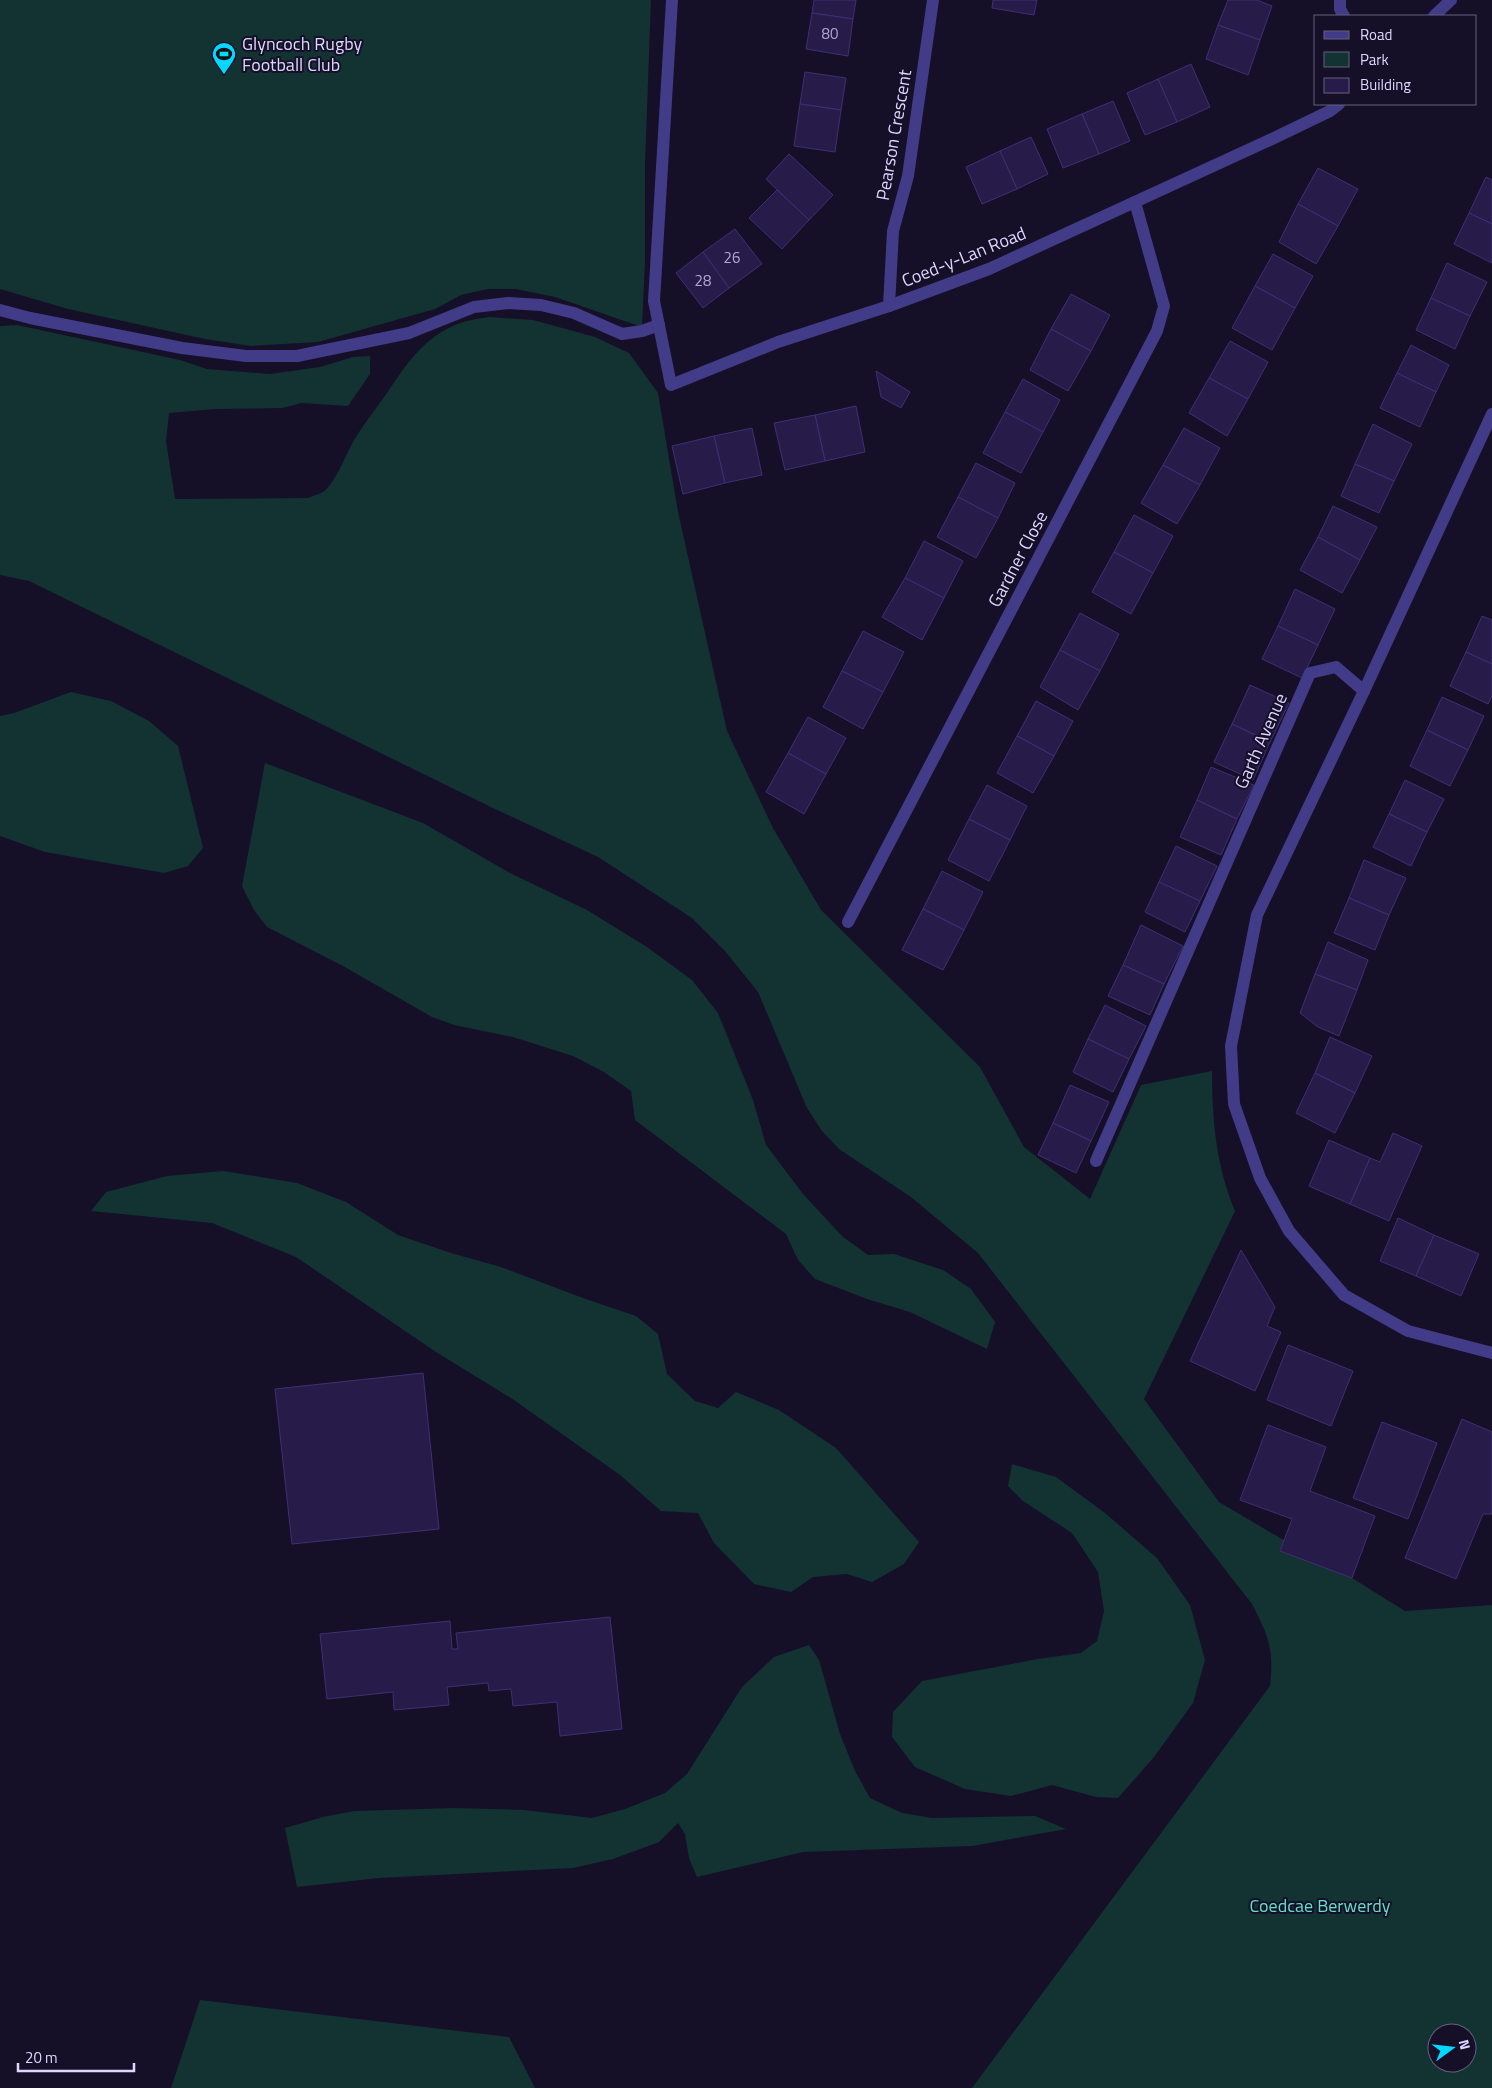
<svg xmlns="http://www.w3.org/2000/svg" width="1492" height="2088" font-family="'Titillium Web',sans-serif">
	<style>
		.green { fill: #133232; fill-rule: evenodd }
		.building { fill: #271c49; stroke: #402e75 }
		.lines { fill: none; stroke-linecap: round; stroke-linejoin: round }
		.lane { stroke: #423b87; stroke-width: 12 }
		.street { stroke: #423b87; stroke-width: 12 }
		.labels { text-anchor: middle; stroke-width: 4; stroke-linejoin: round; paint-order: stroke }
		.number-label { font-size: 15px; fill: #b0a8d2 }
		.poi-label { font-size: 18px; fill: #ded7ff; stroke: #151028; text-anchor: start }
		.street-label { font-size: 18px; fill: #ded7ff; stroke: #151028 }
		.park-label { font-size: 18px; fill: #61e1c8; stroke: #151028 }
	</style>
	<rect width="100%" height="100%" fill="#151028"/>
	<g class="green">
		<path d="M 0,0 L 651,0 L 645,164 L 645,260 L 642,327 L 555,297 L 516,289 L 488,289 L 461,295 L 435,309 L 318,342 L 251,346 L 205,339 L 68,309 L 0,289 Z"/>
		<path d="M 490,317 L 533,320 L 595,337 L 629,353 L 658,393 L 678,512 L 727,731 L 773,828 L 821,910 L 980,1067 L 1024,1147 L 1090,1199 L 1141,1085 L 1212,1071 C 1212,1120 1216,1165 1235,1211 L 1144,1399 L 1219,1502 L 1341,1574 L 1352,1578 L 1405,1611 L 1492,1605 L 1492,2088 L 972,2088 L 1270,1686 C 1274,1649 1269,1637 1252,1604 L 978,1253 L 911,1197 L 839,1149 L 822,1131 L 807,1108 L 758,992 L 725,951 L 692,918 L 598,857 L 497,810 L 29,581 L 0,575 L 0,326 L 17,325 L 180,360 L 207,369 L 270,374 L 320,367 L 353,357 L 370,356 L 370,374 L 348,406 L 302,403 L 282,408 L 215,409 L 169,413 L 166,441 L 175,499 L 308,498 C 313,496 319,494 323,492 C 336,483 347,451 356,437 C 366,421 377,407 387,393 C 415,351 436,322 490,317 ZM 1437,2033 L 1467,2033 L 1467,2063 L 1437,2063 Z"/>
		<path d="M 71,692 L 111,701 L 149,721 L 178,746 L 203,848 L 188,866 L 164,873 L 45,852 L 0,836 L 0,716 L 14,713 Z"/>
		<path d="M 265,763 L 423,823 L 510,873 L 587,910 L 647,947 L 692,980 L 718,1013 L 753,1100 L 766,1145 L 803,1194 L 843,1237 L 868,1255 L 894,1254 L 943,1270 L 971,1289 L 995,1322 L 987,1349 L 910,1312 L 867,1299 L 815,1279 L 798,1260 L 786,1234 L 635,1120 L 631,1091 L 604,1072 L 573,1056 L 513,1037 L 454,1025 L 432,1017 L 343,966 L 267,927 L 254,910 L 242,886 Z"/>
		<path d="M 223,1171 L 297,1183 L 346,1202 L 398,1235 L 451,1253 L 501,1267 L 583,1298 L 636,1316 L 658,1334 L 667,1374 L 695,1401 L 718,1408 L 736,1392 L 779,1410 L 836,1448 L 919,1542 L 904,1564 L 872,1582 L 847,1574 L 813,1577 L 791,1592 L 754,1584 L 714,1543 L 698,1513 L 661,1511 L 620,1475 L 511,1398 L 436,1352 L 296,1257 L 212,1223 L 91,1211 L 106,1192 L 167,1176 Z"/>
		<path d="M 1012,1464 L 1056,1477 L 1105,1513 L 1157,1558 L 1190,1605 L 1205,1660 L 1193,1703 L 1154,1757 L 1118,1798 L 1096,1797 L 1052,1785 L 1011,1796 L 965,1789 L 915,1767 L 892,1737 L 893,1712 L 922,1681 L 1038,1659 L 1081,1653 L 1097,1641 L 1104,1611 L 1098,1572 L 1072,1533 L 1023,1501 L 1008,1486 Z"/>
		<path d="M 809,1645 L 819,1660 L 840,1734 L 855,1771 L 870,1798 L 902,1813 L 932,1818 L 1035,1816 L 1066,1829 L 972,1846 L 803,1852 L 697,1877 L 689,1858 L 685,1834 L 678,1823 L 659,1842 L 613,1859 L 573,1868 L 379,1878 L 297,1887 L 285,1828 L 323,1817 L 354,1811 L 454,1808 L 524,1810 L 592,1818 L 625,1809 L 665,1793 L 687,1774 L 742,1687 L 774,1657 Z"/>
		<path d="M 200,2000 L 509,2037 L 535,2088 L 171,2088 Z"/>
	</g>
	<g class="building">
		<path d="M 814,0 L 856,0 L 853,19 L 812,13 Z"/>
		<path d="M 993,0 L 1037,0 L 1034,15 L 992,8 Z"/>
		<path d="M 1228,0 L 1257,0 L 1272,6 L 1260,40 L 1218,25 Z"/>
		<path d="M 812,13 L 853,19 L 848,56 L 806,49 Z"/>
		<path d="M 1218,25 L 1260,40 L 1248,75 L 1206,59 Z"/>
		<path d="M 1191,64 L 1210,107 L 1177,122 L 1158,79 Z"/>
		<path d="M 805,72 L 846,78 L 841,110 L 800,104 Z"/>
		<path d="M 1158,79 L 1177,122 L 1145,135 L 1127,93 Z"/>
		<path d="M 1113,101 L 1130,141 L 1099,154 L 1082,114 Z"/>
		<path d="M 800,104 L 841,110 L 835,152 L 794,146 Z"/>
		<path d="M 1082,114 L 1099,154 L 1063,168 L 1047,129 Z"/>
		<path d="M 1031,137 L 1048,174 L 1017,189 L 1000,151 Z"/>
		<path d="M 1000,151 L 1017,189 L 982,204 L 966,167 Z"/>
		<path d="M 789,154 L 833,195 L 809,220 L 766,179 Z"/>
		<path d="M 1318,168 L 1358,189 L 1338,226 L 1298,204 Z"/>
		<path d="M 1486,177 L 1492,180 L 1492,224 L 1469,213 Z"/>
		<path d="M 777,190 L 809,220 L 782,249 L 749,218 Z"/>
		<path d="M 1298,204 L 1338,226 L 1316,264 L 1279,242 Z"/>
		<path d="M 1469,213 L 1492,224 L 1492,263 L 1454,244 Z"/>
		<path d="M 735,229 L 762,264 L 729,288 L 703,252 Z"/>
		<path d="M 703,252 L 729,288 L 703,308 L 676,273 Z"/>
		<path d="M 1273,254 L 1313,276 L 1295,308 L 1255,286 Z"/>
		<path d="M 1447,263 L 1487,282 L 1470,316 L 1431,298 Z"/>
		<path d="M 1255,286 L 1295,308 L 1272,350 L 1232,328 Z"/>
		<path d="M 1071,294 L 1110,315 L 1091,351 L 1051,329 Z"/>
		<path d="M 1431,298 L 1470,316 L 1455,349 L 1416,330 Z"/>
		<path d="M 1051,329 L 1091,351 L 1068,391 L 1030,370 Z"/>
		<path d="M 1230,341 L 1268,362 L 1248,399 L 1209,378 Z"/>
		<path d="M 1411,345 L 1449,365 L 1436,392 L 1397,373 Z"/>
		<path d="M 876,371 L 910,392 L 901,408 L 881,397 Z"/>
		<path d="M 1397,373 L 1436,392 L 1420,427 L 1380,408 Z"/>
		<path d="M 1209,378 L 1248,399 L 1227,436 L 1189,413 Z"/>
		<path d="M 1023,379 L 1060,400 L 1043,432 L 1005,412 Z"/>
		<path d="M 856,406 L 865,452 L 825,461 L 815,415 Z"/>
		<path d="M 1005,412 L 1043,432 L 1021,473 L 983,453 Z"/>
		<path d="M 815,415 L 825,461 L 785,470 L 774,423 Z"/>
		<path d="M 1373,424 L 1412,444 L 1394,481 L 1355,464 Z"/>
		<path d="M 752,428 L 762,475 L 725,483 L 714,436 Z"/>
		<path d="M 1184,428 L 1220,448 L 1200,485 L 1163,465 Z"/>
		<path d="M 714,436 L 725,483 L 683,494 L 672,446 Z"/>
		<path d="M 976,463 L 1015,483 L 998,518 L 958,497 Z"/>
		<path d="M 1355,464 L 1394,481 L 1379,513 L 1341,496 Z"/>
		<path d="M 1163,465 L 1200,485 L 1177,524 L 1141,503 Z"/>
		<path d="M 958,497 L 998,518 L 976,558 L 937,537 Z"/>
		<path d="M 1333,506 L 1377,527 L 1360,560 L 1318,537 Z"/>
		<path d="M 1134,515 L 1173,536 L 1153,573 L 1114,552 Z"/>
		<path d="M 1318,537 L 1360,560 L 1342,593 L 1300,570 Z"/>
		<path d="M 924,541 L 963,561 L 944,598 L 905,578 Z"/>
		<path d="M 1114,552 L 1153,573 L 1131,614 L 1092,592 Z"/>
		<path d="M 905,578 L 944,598 L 922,640 L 882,617 Z"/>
		<path d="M 1295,589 L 1335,609 L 1318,645 L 1278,626 Z"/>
		<path d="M 1080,613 L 1119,634 L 1100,671 L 1060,650 Z"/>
		<path d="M 1482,616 L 1492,620 L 1492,664 L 1466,652 Z"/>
		<path d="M 1278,626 L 1318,645 L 1302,678 L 1262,659 Z"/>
		<path d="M 863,631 L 904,652 L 883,692 L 842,671 Z"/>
		<path d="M 1060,650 L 1100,671 L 1078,710 L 1040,687 Z"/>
		<path d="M 1466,652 L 1492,664 L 1492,696 L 1488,704 L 1450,686 Z"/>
		<path d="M 842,671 L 883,692 L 863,729 L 823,707 Z"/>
		<path d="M 1250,685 L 1289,703 L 1270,742 L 1232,724 Z"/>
		<path d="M 1442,697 L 1484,716 L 1468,750 L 1427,730 Z"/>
		<path d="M 1036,701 L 1073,721 L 1054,756 L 1017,736 Z"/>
		<path d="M 808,717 L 846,738 L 826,774 L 788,753 Z"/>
		<path d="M 1232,724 L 1270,742 L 1253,780 L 1214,762 Z"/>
		<path d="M 1427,730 L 1468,750 L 1450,786 L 1410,766 Z"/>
		<path d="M 1017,736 L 1054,756 L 1033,793 L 997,773 Z"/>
		<path d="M 788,753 L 826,774 L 804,814 L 766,792 Z"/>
		<path d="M 1211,767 L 1254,785 L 1237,819 L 1197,800 Z"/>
		<path d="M 1405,780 L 1444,799 L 1427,832 L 1389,814 Z"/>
		<path d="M 987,785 L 1027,806 L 1010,840 L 969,819 Z"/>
		<path d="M 1197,800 L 1237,819 L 1221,855 L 1180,837 Z"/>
		<path d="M 1389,814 L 1427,832 L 1411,866 L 1373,847 Z"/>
		<path d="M 969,819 L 1010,840 L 989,881 L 948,860 Z"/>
		<path d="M 1176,846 L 1217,866 L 1200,901 L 1159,882 Z"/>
		<path d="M 1364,860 L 1406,878 L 1389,915 L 1349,898 Z"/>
		<path d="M 942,871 L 983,892 L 964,930 L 923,909 Z"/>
		<path d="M 1159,882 L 1200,901 L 1185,932 L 1145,912 Z"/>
		<path d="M 1349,898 L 1389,915 L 1375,950 L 1334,933 Z"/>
		<path d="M 923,909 L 964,930 L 943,970 L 902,950 Z"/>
		<path d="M 1141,925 L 1183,946 L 1164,984 L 1123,965 Z"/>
		<path d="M 1328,942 L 1368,960 L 1357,990 L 1315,974 Z"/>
		<path d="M 1123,965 L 1164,984 L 1150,1015 L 1108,996 Z"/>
		<path d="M 1315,974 L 1357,990 L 1339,1036 L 1318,1027 L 1300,1013 Z"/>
		<path d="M 1105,1005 L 1146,1026 L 1129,1059 L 1088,1039 Z"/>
		<path d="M 1330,1037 L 1372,1056 L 1355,1093 L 1315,1073 Z"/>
		<path d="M 1088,1039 L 1129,1059 L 1113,1092 L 1073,1072 Z"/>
		<path d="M 1315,1073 L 1355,1093 L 1335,1133 L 1296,1113 Z"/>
		<path d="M 1070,1085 L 1109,1102 L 1091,1141 L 1053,1123 Z"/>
		<path d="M 1053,1123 L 1091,1141 L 1076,1173 L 1038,1155 Z"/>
		<path d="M 1393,1133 L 1422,1146 L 1389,1221 L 1350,1204 L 1370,1158 L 1380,1162 Z"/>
		<path d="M 1329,1140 L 1370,1158 L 1350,1204 L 1309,1186 Z"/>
		<path d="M 1398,1218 L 1434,1235 L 1416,1276 L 1380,1261 Z"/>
		<path d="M 1434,1235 L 1479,1254 L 1461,1296 L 1416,1276 Z"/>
		<path d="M 1241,1250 L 1275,1307 L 1267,1326 L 1281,1332 L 1255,1391 L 1190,1361 Z"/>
		<path d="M 1288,1345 L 1353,1371 L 1331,1426 L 1267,1400 Z"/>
		<path d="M 423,1373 L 439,1529 L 292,1544 L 275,1389 Z"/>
		<path d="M 1462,1419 L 1492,1432 L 1492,1514 L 1483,1514 L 1456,1579 L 1405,1558 Z"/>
		<path d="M 1382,1422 L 1437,1443 L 1408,1519 L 1353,1498 Z"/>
		<path d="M 1268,1425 L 1326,1447 L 1310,1491 L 1375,1516 L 1352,1578 L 1280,1551 L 1292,1519 L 1240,1500 Z"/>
		<path d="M 610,1617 L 622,1729 L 560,1736 L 557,1702 L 513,1706 L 511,1689 L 489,1691 L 488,1683 L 447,1687 L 449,1705 L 394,1710 L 393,1692 L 327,1699 L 320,1634 L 450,1621 L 452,1649 L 458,1649 L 456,1633 Z"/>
	</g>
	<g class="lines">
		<path class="lane" d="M 0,310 L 30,318 L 182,348 L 246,356 L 297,356 L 409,333 L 474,307 L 508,303 L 541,305 L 574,313 L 622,334 L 642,331 L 659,325"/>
		<g class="street">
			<path d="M 672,0 L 654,301 L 671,385 L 778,342 L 889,306 L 989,269 L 1272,139 L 1330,111 L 1339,104"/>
			<path d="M 1340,0 L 1340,9 L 1344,16"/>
			<path d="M 1434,16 L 1451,0"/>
			<path d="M 889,306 L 893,231 L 908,176 L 933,0"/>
			<path d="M 1364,691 L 1257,915 L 1231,1046 L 1234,1104 L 1260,1178 L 1289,1231 L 1344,1295 L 1408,1331 L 1492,1353"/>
			<path d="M 848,922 L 1157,331 L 1164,306 L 1135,202"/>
			<path d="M 1096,1161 L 1310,673 L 1336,667 L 1364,691 L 1492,414"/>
		</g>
	</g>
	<defs>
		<g id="stadium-pin" transform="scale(1.25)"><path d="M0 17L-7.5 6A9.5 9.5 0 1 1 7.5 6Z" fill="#03d9ff" stroke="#151028"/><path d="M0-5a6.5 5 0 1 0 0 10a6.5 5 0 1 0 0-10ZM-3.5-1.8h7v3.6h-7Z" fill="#111"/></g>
	</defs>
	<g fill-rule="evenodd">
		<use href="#stadium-pin" x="224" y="54"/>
	</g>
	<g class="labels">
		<g class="number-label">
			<text x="830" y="39">80</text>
			<text x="732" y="263">26</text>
			<text x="703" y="286">28</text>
		</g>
		<g class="poi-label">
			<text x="242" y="50">Glyncoch Rugby<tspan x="242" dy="21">Football Club</tspan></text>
		</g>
		<g class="street-label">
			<text transform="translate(894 135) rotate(-80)" y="6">Pearson Crescent</text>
			<text transform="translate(964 257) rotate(-22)" y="6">Coed-y-Lan Road</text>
			<text transform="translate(1018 559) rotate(-62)" y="6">Gardner Close</text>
			<text transform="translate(1261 741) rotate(-66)" y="6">Garth Avenue</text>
		</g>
		<g class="park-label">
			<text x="1320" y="1912">Coedcae Berwerdy</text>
		</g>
	</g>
	<rect x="1314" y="15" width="162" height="90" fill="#151028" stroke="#65607e"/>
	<rect x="1324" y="31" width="25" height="8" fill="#423b87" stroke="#65607e"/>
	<text x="1360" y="40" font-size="15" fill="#ded7ff">Road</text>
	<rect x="1324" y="52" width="25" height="15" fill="#133232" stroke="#65607e"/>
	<text x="1360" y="65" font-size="15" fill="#ded7ff">Park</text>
	<rect x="1324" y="78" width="25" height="15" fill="#271c49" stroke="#65607e"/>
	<text x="1360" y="90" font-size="15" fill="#ded7ff">Building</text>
	<g transform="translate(1452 2048) rotate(75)"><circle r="24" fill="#151028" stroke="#65607e"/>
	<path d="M0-4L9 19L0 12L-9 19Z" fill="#03d9ff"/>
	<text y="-8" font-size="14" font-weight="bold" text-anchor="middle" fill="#ded7ff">N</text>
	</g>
	<path d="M18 2063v8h116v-8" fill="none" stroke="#ded7ff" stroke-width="2.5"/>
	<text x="25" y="2063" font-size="15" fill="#ded7ff" stroke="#151028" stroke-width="4" paint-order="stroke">20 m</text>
</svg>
